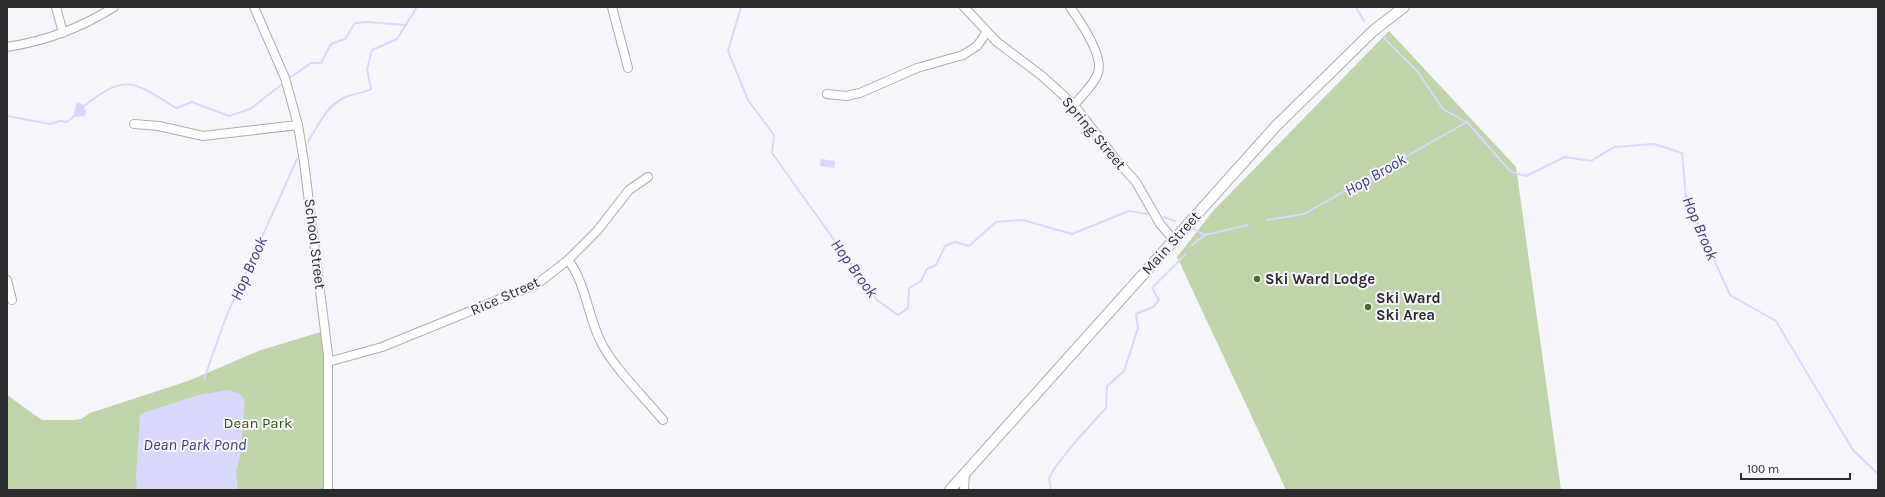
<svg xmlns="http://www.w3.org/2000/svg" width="1885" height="497" font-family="Karla,sans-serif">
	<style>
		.green { fill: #bfd4a9 }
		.water { fill: #d8d7fc }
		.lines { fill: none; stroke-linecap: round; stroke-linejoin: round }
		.stream { stroke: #d8d7fc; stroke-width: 2 }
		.minor-casing { stroke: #adadb1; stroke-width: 10 }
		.major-casing { stroke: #adadb1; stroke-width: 12 }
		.minor { stroke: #fff; stroke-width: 8 }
		.major { stroke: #fff; stroke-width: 10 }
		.poi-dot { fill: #4e6d23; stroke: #f5f5fb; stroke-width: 1.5 }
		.labels { text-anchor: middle; stroke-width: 4; stroke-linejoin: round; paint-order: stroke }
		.street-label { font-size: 15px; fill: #2c2c2e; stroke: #f5f5fb }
		.poi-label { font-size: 15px; font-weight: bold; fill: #2c2c2e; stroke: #f5f5fb; text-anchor: start }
		.park-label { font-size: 15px; fill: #375012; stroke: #f5f5fb }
		.water-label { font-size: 16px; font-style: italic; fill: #42397f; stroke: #f5f5fb }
	</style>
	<rect width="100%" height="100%" fill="#f5f5fb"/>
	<g class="green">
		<path d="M 1389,31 L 1516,167 L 1561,490 L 1286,490 L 1177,257 L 1213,211 Z"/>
		<path d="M 324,331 L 326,490 L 7,490 L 7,395 L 42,420 L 75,420 L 81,419 L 90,413 L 188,381 L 261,350 Z"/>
	</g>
	<g class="water">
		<path d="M 77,102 L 82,104 L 86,111 L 85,116 L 73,117 Z"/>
		<path d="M 821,159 L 835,161 L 834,168 L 820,166 Z"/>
		<path d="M 228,390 L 239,393 L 245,399 L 241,451 L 236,473 L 238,490 L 137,490 L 136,477 L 140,414 L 198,395 Z"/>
	</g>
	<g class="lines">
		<g class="stream">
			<path d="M 741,7 L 728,51 L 748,100 L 774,135 L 772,153 L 877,300 L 898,315 L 908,308 L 909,288 L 921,281 L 927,269 L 936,265 L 945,246 L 955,242 L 969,246 L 996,222 L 1023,220 L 1072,234 L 1129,211 L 1147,214"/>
			<path d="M 1356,7 L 1364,21"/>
			<path d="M 1383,37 L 1417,71 L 1443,109 L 1466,122"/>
			<path d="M 291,77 L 311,63 L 321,63 L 331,44 L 345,39 L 355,23 L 367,22 L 405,25"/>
			<path d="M 83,107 C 126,72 134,82 176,108 L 192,102 L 229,116 L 250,109 L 281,85"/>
			<path d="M 7,116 L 50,124 L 60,121 L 67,122 L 74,116"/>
			<path d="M 308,142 C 317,127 327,105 344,98 C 353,93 362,94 371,89 L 367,69 L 372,50 L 397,39 L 417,7"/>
			<path d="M 1164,217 L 1175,221"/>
			<path d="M 1267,220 L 1304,214 L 1467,122 L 1511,172 L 1526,176 L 1565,157 L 1591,161 L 1614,147 L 1654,144 L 1682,153 L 1686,197 L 1730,295 L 1776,321 L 1853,450 L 1878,474"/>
			<path d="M 1193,229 L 1205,235 L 1248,225"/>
			<path d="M 1192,245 L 1205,235"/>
			<path d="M 204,379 L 226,317 L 297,159"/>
			<path d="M 1051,490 L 1049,478 L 1056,466 L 1076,441 L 1106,408 L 1107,386 L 1124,371 L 1138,328 L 1136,314 L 1153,307 L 1159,300 L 1152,288 L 1186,254"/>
		</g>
		<g class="minor-casing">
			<g id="minor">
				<path d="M 56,7 L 63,33"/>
				<path d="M 254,7 L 285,78 L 298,125 L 304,162 L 328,355 L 328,490"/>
				<path d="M 612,7 L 628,68"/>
				<path d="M 964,7 L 997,42 L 1042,76 L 1074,105 L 1117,161 L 1136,182 L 1160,224 L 1173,239"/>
				<path d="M 1070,7 C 1080,21 1104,56 1098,73 C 1094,85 1082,95 1074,105"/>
				<path d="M 7,47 C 46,41 81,28 114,7"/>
				<path d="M 827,94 L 846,96 L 860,93 L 917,68 L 963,55 L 977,46 L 987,32"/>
				<path d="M 134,124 L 159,126 L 203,136 L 298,125"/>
				<path d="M 568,260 C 585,281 588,316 600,340 C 611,365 645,398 663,420"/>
				<path d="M 7,280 L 12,300"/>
				<path d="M 328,362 L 382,347 L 537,284 L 568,260 L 597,231 L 629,190 L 648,177"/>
				<path d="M 964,490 L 965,472"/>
			</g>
		</g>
		<g class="major-casing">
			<path id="major" d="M 950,490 L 1276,126 L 1373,31 L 1404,7"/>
		</g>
		<use href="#minor" class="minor"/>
		<use href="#major" class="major"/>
	</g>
	<g class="poi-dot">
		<circle cx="1257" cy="279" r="4"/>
		<circle cx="1368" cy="307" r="4"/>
	</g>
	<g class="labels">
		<g class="street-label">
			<text transform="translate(1094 133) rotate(50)" y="5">Spring Street</text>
			<text transform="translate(1171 243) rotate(-48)" y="5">Main Street</text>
			<text transform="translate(315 244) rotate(83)" y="5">School Street</text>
			<text transform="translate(505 296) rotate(-24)" y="5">Rice Street</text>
		</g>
		<g class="poi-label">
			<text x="1265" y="284">Ski Ward Lodge</text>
			<text x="1376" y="303">Ski Ward<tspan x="1376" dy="17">Ski Area</tspan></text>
		</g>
		<g class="park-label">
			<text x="258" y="428">Dean Park</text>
		</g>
		<g class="water-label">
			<text transform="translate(1375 174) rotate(-30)" y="6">Hop Brook</text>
			<text transform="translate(1701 228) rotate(67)" y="6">Hop Brook</text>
			<text transform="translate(248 268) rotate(-66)" y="6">Hop Brook</text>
			<text transform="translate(855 268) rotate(54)" y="6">Hop Brook</text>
			<text x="195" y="450">Dean Park Pond</text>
		</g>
	</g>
	<rect width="1885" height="497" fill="none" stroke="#2c2c2e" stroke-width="16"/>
	<path d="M1741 473v6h109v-6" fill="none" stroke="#2c2c2e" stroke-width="2"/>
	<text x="1747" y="473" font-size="12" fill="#2c2c2e" stroke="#f5f5fb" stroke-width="3" paint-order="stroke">100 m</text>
</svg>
